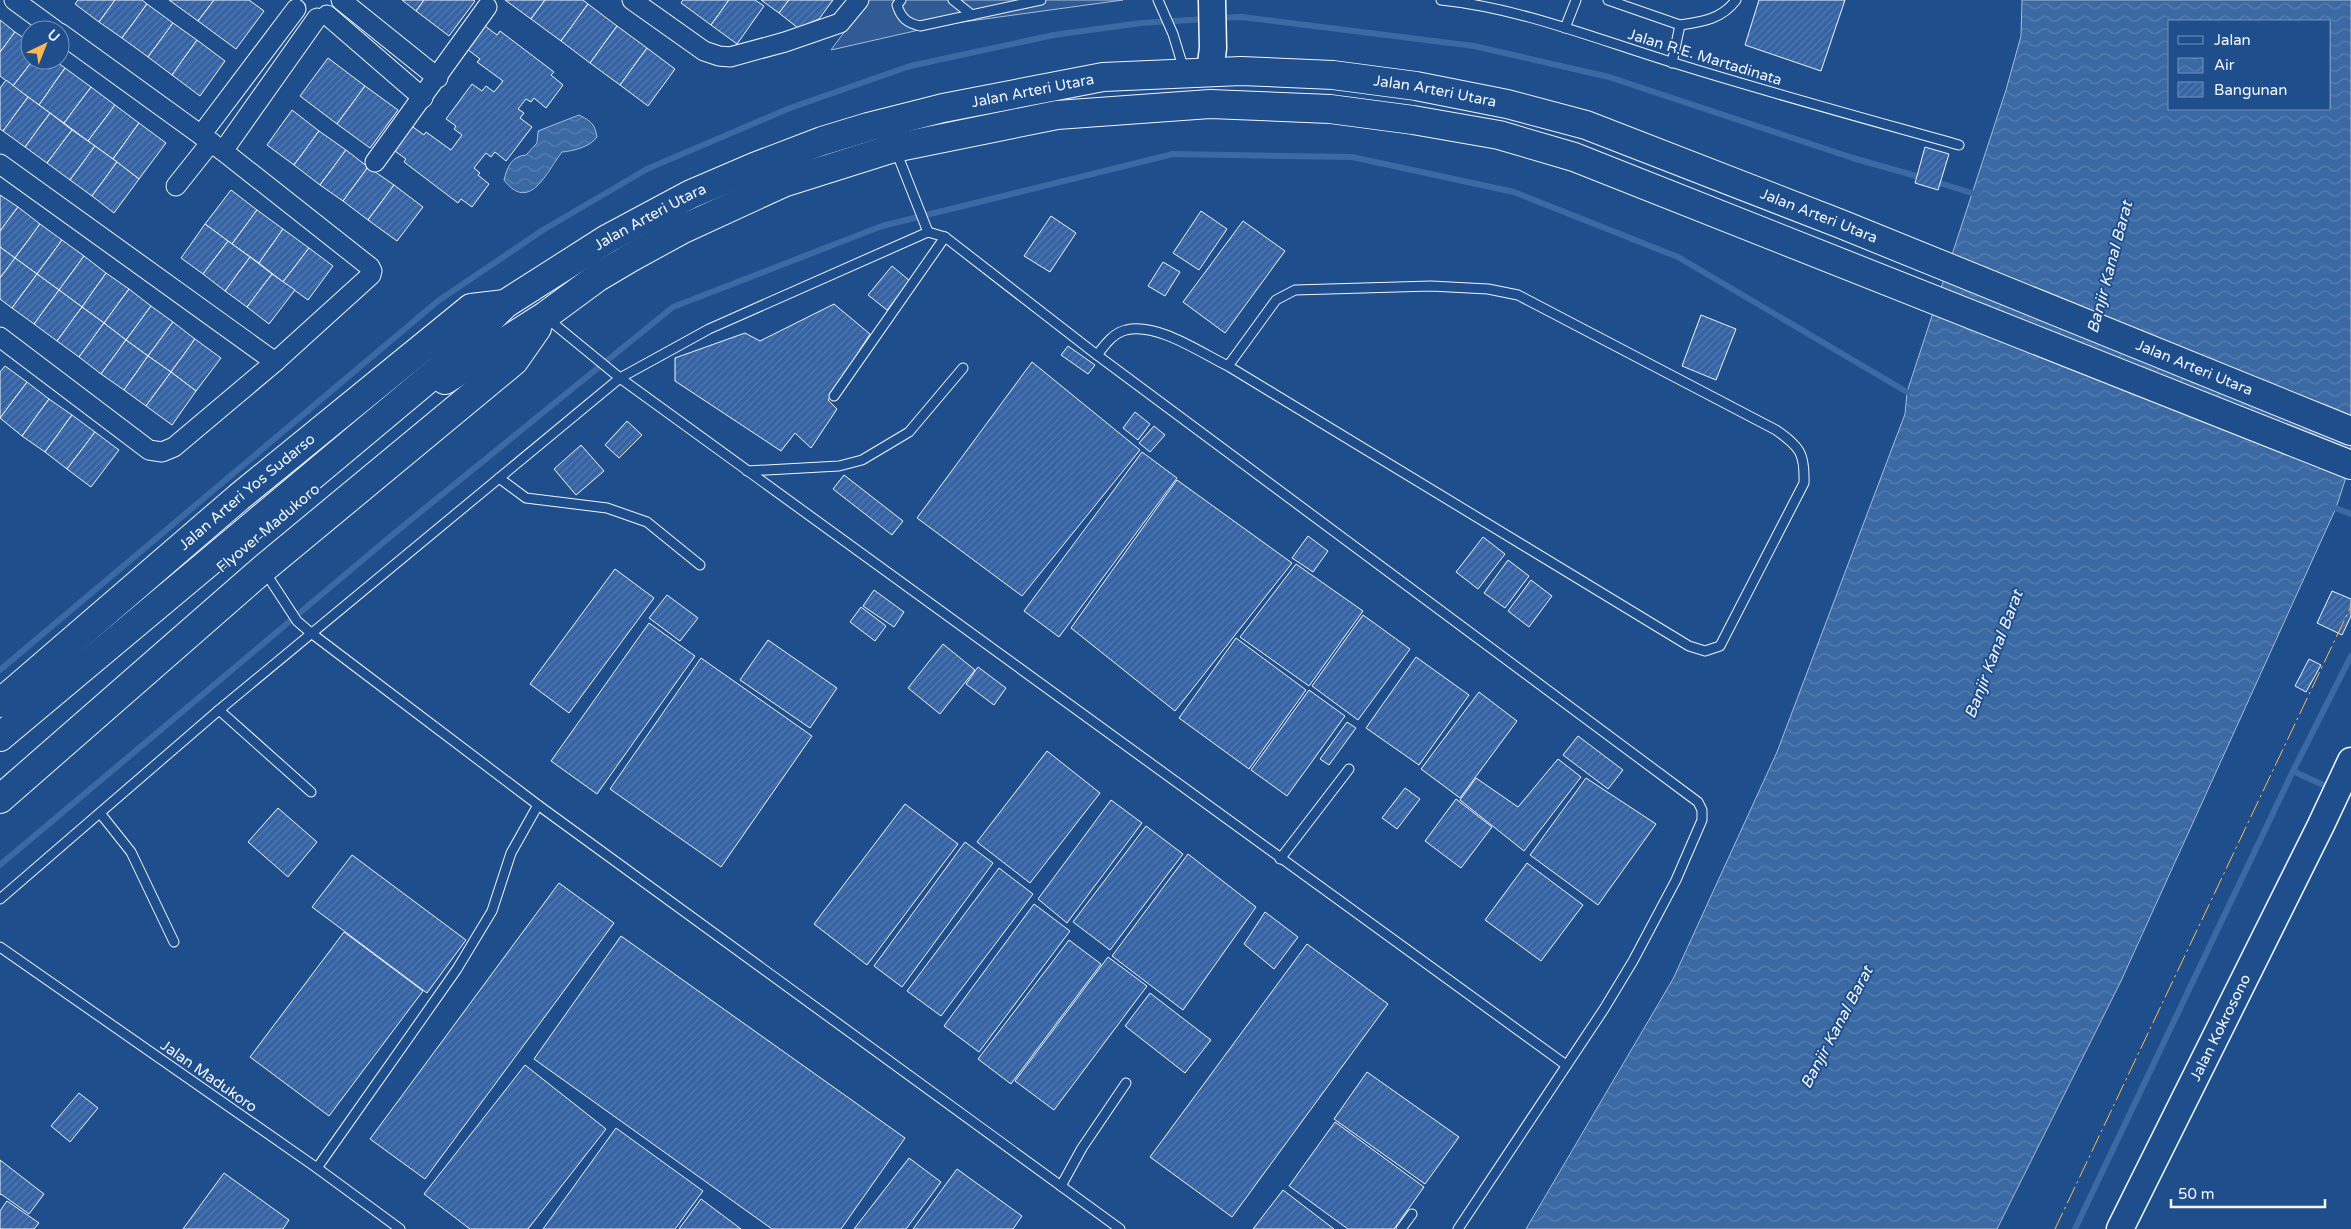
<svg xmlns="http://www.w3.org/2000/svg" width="2351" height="1229" font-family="'Varela Round',sans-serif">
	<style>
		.parking { fill: #305b95; stroke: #a8bbd7 }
		.water { fill: url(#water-waves); stroke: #a8bbd7; fill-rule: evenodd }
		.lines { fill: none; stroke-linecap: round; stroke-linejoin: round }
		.stream { stroke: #3b69a3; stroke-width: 6 }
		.building { fill: url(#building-hatch); stroke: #f2f6ff }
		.lane-casing { stroke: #f2f6ff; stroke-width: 11 }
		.street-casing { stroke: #f2f6ff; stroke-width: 21 }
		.secondary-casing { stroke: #f2f6ff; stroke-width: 29 }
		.highway-casing { stroke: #f2f6ff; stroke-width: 30 }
		.lane { stroke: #1f4e8c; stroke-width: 9 }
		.street { stroke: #1f4e8c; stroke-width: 19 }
		.secondary { stroke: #1f4e8c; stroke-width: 26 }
		.highway { stroke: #1f4e8c; stroke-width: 28 }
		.power { stroke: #ffb74d; stroke-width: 1; stroke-dasharray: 18 4 2.5 4; stroke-linecap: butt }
		.labels { text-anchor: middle; stroke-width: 4; stroke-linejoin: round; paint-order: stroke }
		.street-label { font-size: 15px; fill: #f2f6ff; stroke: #1f4e8c }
		.water-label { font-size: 16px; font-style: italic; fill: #f2f6ff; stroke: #1f4e8c }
	</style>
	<defs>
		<pattern id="water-waves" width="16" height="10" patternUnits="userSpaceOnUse" patternTransform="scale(1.25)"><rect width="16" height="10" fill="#3b69a3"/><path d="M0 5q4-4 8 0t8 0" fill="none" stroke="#587fb1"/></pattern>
		<pattern id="building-hatch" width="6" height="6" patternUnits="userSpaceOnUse" patternTransform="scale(1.25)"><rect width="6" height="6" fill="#3563a3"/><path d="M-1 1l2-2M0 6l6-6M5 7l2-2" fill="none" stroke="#537ab1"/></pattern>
	</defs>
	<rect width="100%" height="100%" fill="#1f4e8c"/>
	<path class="parking" d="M 868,0 L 1123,0 L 941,25 L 831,50 Z"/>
	<g class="water">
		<path d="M 2022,0 L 2351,0 L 2351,462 L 2336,508 L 2121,981 L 1997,1229 L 1526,1229 L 1673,979 L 1777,752 L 1905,414 L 1907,392 L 2006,90 L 2021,36 ZM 2170,21 L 2330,21 L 2330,109 L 2170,109 Z"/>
		<path d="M 579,115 C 591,121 595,124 597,137 C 590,147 573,151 562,152 C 547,171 530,214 504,180 C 507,168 511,156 526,155 L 537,143 L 538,131 Z"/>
	</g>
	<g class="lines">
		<g class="stream">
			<path d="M 1217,18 L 1242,17 L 1474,46 L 1609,77 L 1853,158 L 1923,178"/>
			<path d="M 1933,181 L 1975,194 L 1979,191"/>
			<path d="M 2330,506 L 2351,514"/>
			<path d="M 0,670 L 438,301 L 543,230 L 647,169 L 790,108 L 910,66 L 1054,35 L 1141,23 L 1207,19"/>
			<path d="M 2293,771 L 2332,789"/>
			<path d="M 0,865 L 397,531 L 673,307 L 882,226 L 1173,154 L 1352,157 L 1514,192 L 1678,257 L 1907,392"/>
			<path d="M 2075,1229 L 2293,771 L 2351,656"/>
		</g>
	</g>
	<g class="building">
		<path d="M 78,0 L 115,0 L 99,22 L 75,4 Z"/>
		<path d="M 115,0 L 142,0 L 147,4 L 122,38 L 99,22 Z"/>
		<path d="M 169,0 L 214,0 L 198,21 Z"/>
		<path d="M 214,0 L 249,0 L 264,11 L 236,49 L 198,21 Z"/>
		<path d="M 402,0 L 424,0 L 416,11 Z"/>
		<path d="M 424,0 L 473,0 L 475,1 L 449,36 L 416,11 Z"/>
		<path d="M 505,0 L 545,0 L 531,19 Z"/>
		<path d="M 545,0 L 583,0 L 588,4 L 561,41 L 531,19 Z"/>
		<path d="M 683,0 L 729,0 L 711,25 L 681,3 Z"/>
		<path d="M 729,0 L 755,0 L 764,6 L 737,44 L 711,25 Z"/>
		<path d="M 761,0 L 789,0 L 779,13 Z"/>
		<path d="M 789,0 L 833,0 L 819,19 L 798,28 L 779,13 Z"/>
		<path d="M 1759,0 L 1845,0 L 1821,71 L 1745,45 Z"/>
		<path d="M 147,4 L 173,23 L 148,57 L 122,38 Z"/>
		<path d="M 588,4 L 617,26 L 590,63 L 561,41 Z"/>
		<path d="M 0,20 L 15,32 L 0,52 Z"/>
		<path d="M 173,23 L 197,40 L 172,75 L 148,57 Z"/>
		<path d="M 485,26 L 497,35 L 500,31 L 554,72 L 551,75 L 563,85 L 546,108 L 534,98 L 531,102 L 526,99 L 518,109 L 524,113 L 520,118 L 532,127 L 506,161 L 495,152 L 491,157 L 486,153 L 474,168 L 480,173 L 478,175 L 489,184 L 472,207 L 461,199 L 458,203 L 404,162 L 406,159 L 392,149 L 410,125 L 424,135 L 426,132 L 451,150 L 462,135 L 454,129 L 456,126 L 446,119 L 472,84 L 482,91 L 486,86 L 494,92 L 503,81 L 477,62 L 480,59 L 467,49 Z"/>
		<path d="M 617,26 L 647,48 L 620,85 L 590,63 Z"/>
		<path d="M 15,32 L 30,42 L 30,60 L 33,60 L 13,86 L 0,76 L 0,52 Z"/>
		<path d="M 197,40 L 225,61 L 200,96 L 172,75 Z"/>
		<path d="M 647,48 L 675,69 L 648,106 L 620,85 Z"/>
		<path d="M 328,58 L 365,86 L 337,124 L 300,96 Z"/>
		<path d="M 33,60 L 54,60 L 65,68 L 39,105 L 13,86 Z"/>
		<path d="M 65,68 L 91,87 L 64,123 L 39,105 Z"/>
		<path d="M 6,80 L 28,97 L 3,131 L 0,129 L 0,88 Z"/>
		<path d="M 365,86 L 398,110 L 370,148 L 337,124 Z"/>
		<path d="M 91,87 L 115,105 L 88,141 L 64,123 Z"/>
		<path d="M 28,97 L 50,113 L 25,147 L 3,131 Z"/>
		<path d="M 115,105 L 139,123 L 113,159 L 88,141 Z"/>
		<path d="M 292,110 L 319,131 L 294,165 L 267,145 Z"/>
		<path d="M 50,113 L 72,130 L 47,163 L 25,147 Z"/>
		<path d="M 139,123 L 166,143 L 139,179 L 113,159 Z"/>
		<path d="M 72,130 L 95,146 L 70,180 L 47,163 Z"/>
		<path d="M 319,131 L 346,150 L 320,185 L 294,165 Z"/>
		<path d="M 95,146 L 117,162 L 92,196 L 70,180 Z"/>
		<path d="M 1925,147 L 1949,154 L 1938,190 L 1915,183 Z"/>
		<path d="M 346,150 L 368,167 L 343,201 L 320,185 Z"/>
		<path d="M 117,162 L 139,179 L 114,213 L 92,196 Z"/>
		<path d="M 368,167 L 394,185 L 368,220 L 343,201 Z"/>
		<path d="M 394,185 L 423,207 L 397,241 L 368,220 Z"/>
		<path d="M 231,190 L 257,210 L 232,244 L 205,224 Z"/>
		<path d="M 0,195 L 18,207 L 0,231 Z"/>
		<path d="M 18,207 L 40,224 L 15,258 L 0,247 L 0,231 Z"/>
		<path d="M 257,210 L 283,229 L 259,263 L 232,244 Z"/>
		<path d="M 1201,211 L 1227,229 L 1199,270 L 1173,253 Z"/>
		<path d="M 1051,216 L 1076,233 L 1050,272 L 1024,256 Z"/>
		<path d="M 1243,221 L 1285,251 L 1225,333 L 1183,302 Z"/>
		<path d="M 40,224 L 62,240 L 37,274 L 15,258 Z"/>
		<path d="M 205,224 L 228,241 L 203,274 L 181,258 Z"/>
		<path d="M 283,229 L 309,248 L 283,282 L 259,263 Z"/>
		<path d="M 62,240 L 84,256 L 59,290 L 37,274 Z"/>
		<path d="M 228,241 L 250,257 L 225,291 L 203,274 Z"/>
		<path d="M 0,247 L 15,258 L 0,278 Z"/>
		<path d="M 309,248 L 333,266 L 308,300 L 283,282 Z"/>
		<path d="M 84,256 L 106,273 L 82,307 L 59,290 Z"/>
		<path d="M 250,257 L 272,274 L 247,307 L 225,291 Z"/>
		<path d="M 15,258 L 37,274 L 12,308 L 0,299 L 0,278 Z"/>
		<path d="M 1163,262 L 1180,272 L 1165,296 L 1148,286 Z"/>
		<path d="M 892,266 L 910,281 L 887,310 L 868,295 Z"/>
		<path d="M 106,273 L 129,289 L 104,323 L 82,307 Z"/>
		<path d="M 37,274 L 59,290 L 34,324 L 12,308 Z"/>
		<path d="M 272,274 L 295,290 L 269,324 L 247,307 Z"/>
		<path d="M 129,289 L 151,306 L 126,340 L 104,323 Z"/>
		<path d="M 59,290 L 82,307 L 57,341 L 34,324 Z"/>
		<path d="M 834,304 L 870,334 L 828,400 L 837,409 L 811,448 L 795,433 L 781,451 L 675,381 L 675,358 L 745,333 L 760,341 Z"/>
		<path d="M 151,306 L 173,322 L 148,356 L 126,340 Z"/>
		<path d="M 82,307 L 104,323 L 79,357 L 57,341 Z"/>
		<path d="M 1701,315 L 1736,329 L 1716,380 L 1682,366 Z"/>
		<path d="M 173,322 L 195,339 L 171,372 L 148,356 Z"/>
		<path d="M 104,323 L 126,340 L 101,374 L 79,357 Z"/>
		<path d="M 195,339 L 221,358 L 196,391 L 171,372 Z"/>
		<path d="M 126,340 L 148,356 L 124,390 L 101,374 Z"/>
		<path d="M 1068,346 L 1095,365 L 1088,374 L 1061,355 Z"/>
		<path d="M 148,356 L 171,372 L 146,406 L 124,390 Z"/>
		<path d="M 1032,362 L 1140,450 L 1022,596 L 917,518 Z"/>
		<path d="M 5,366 L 27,382 L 0,418 L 0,372 Z"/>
		<path d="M 171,372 L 196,391 L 172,425 L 146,406 Z"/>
		<path d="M 27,382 L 49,399 L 22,436 L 0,418 Z"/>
		<path d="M 49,399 L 72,415 L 45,452 L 22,436 Z"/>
		<path d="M 1135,412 L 1150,424 L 1138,440 L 1123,428 Z"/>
		<path d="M 72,415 L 95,432 L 67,469 L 45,452 Z"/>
		<path d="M 627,421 L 642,435 L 619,458 L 605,445 Z"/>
		<path d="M 1154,426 L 1165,435 L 1150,452 L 1139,443 Z"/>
		<path d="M 95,432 L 119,450 L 91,487 L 67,469 Z"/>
		<path d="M 581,445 L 604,471 L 576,495 L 554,469 Z"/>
		<path d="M 1142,452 L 1177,478 L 1059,637 L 1024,611 Z"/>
		<path d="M 844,475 L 903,521 L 892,535 L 833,489 Z"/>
		<path d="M 1177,480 L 1292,563 L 1175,711 L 1071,628 Z"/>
		<path d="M 1308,536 L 1328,551 L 1313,572 L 1292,558 Z"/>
		<path d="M 1483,537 L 1505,554 L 1478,589 L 1456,572 Z"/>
		<path d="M 1508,560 L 1529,576 L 1505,608 L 1484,593 Z"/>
		<path d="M 1296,564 L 1363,611 L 1309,686 L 1240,637 Z"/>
		<path d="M 615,569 L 654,598 L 569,713 L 530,684 Z"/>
		<path d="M 1531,580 L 1552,596 L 1529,627 L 1508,611 Z"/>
		<path d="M 874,590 L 904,612 L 894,627 L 863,606 Z"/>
		<path d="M 2332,591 L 2351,599 L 2351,616 L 2342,635 L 2317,623 Z"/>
		<path d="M 667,595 L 698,618 L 680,641 L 649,618 Z"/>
		<path d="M 861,607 L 886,626 L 875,641 L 850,622 Z"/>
		<path d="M 1363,615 L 1410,649 L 1358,720 L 1312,686 Z"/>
		<path d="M 649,623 L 695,656 L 597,794 L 551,761 Z"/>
		<path d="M 1236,638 L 1306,690 L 1249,769 L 1179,718 Z"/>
		<path d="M 768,640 L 837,688 L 810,728 L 740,680 Z"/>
		<path d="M 943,644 L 975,670 L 940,714 L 908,688 Z"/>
		<path d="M 1416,657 L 1469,695 L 1419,765 L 1366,728 Z"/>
		<path d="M 701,658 L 812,736 L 721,867 L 610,789 Z"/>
		<path d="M 2309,659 L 2321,665 L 2306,692 L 2295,686 Z"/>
		<path d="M 978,667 L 1006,688 L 994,705 L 966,684 Z"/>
		<path d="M 1309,690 L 1345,716 L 1287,796 L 1251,770 Z"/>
		<path d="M 1479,692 L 1517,721 L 1460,798 L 1421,769 Z"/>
		<path d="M 1347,722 L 1356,728 L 1329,765 L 1320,759 Z"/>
		<path d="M 1578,736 L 1623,770 L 1608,789 L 1563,755 Z"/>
		<path d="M 1047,751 L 1100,793 L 1030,883 L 977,842 Z"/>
		<path d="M 1558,759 L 1581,777 L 1524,851 L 1460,800 L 1476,778 L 1518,807 Z"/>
		<path d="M 1586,778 L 1656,824 L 1598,905 L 1530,855 Z"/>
		<path d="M 1405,788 L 1420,799 L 1397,829 L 1382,818 Z"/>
		<path d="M 1456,799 L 1492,827 L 1461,868 L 1425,841 Z"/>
		<path d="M 1111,800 L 1142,823 L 1067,923 L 1038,899 Z"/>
		<path d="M 905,804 L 958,844 L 867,965 L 814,924 Z"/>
		<path d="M 278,808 L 317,842 L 288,877 L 248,842 Z"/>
		<path d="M 1146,826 L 1183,854 L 1110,950 L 1073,922 Z"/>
		<path d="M 965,842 L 993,863 L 902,987 L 874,966 Z"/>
		<path d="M 1188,854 L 1256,907 L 1183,1010 L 1112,956 Z"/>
		<path d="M 352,855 L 466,940 L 427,993 L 312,907 Z"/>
		<path d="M 1527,863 L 1583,905 L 1541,961 L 1485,920 Z"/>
		<path d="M 999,868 L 1033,894 L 941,1016 L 907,991 Z"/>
		<path d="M 559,883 L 614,923 L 425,1179 L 370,1139 Z"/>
		<path d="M 1034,904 L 1070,931 L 979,1052 L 944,1026 Z"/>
		<path d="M 1265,912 L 1298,937 L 1274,969 L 1244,944 Z"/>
		<path d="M 344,932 L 423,991 L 329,1116 L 250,1057 Z"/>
		<path d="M 621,936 L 905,1138 L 841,1229 L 772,1229 L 534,1059 Z"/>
		<path d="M 1069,940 L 1101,964 L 1011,1084 L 978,1059 Z"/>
		<path d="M 1307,944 L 1388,1004 L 1232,1217 L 1150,1157 Z"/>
		<path d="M 1108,957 L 1147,986 L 1054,1110 L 1015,1081 Z"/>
		<path d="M 1150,993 L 1211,1040 L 1185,1073 L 1125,1026 Z"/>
		<path d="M 525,1065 L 606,1129 L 528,1229 L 470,1229 L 424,1194 Z"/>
		<path d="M 1367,1072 L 1459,1137 L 1425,1184 L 1334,1119 Z"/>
		<path d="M 79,1093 L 98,1108 L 70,1142 L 51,1126 Z"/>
		<path d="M 1335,1122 L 1424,1187 L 1394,1229 L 1348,1229 L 1289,1186 Z"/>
		<path d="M 616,1128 L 703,1191 L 675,1229 L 543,1229 Z"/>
		<path d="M 909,1158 L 941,1182 L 906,1229 L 854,1229 Z"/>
		<path d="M 0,1160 L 44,1194 L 29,1214 L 1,1194 L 0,1195 Z"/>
		<path d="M 957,1169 L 1022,1216 L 1013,1229 L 913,1229 Z"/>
		<path d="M 224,1173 L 289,1220 L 283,1229 L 183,1229 Z"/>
		<path d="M 1283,1190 L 1334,1229 L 1253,1229 Z"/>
		<path d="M 701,1199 L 741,1229 L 679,1229 Z"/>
		<path d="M 7,1201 L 39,1223 L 34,1229 L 0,1229 L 0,1211 Z"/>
	</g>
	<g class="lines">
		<g class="lane-casing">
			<g id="lane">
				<path d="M 901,0 L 897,5 C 901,18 907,23 920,26 L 1041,0"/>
				<path d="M 953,0 L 972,15"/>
				<path d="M 1158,0 L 1173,34 L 1184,70"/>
				<path d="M 1441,0 C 1520,8 1596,39 1671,62 C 1767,92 1863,118 1959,145"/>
				<path d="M 1608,0 L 1680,25 L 1672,63"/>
				<path d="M 1680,25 C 1702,22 1722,19 1736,0"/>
				<path d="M 1565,28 L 1576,0"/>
				<path d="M 896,151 L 928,232"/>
				<path d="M 548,319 L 620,378 L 1566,1065"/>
				<path d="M 1097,355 C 1105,345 1113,333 1126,330 C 1157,322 1201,353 1228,366 L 1689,646 L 1705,651 L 1720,646 L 1804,483 C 1805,453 1800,447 1776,430 L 1518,295 L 1488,289 L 1431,286 L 1295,290 L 1276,300 L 1228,366"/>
				<path d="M 834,396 L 945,237"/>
				<path d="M 747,471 L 839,466 L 862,460 L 909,432 L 963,368"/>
				<path d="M 499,478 L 526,498 L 607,508 L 647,522 L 700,565"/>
				<path d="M 265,572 L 297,621 L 311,633 L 538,805 L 1120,1229"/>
				<path d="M 219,710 L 311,792"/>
				<path d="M 100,813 L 131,852 L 174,942"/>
				<path d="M 1280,859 L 1349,769"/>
				<path d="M 0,899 L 219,710 L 620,378 L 709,329 L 928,232 L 945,237 L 1097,355 L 1698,802 L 1702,810 L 1702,820 L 1676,880 L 1633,961 L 1604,1009 L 1458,1229"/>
				<path d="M 0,947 L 317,1168 L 400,1229"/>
				<path d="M 317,1168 L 457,969 L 492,911 L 511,853 L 538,805"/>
				<path d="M 1061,1186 L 1082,1148 L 1126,1083"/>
				<path d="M 1401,1229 L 1412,1214"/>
			</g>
		</g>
		<g class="street-casing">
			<g id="street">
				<path d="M 14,0 L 55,30"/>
				<path d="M 341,0 L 438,78"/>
				<path d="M 632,0 L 704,51 L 719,56 L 730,57 L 785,42 L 840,23 L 859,0"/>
				<path d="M 327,15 L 423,98"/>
				<path d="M 201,135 L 296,9"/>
				<path d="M 223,151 L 317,18"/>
				<path d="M 375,162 L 487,7"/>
				<path d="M 0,164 L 275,362"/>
				<path d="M 176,186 L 211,142"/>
				<path d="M 0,337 L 149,450 L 162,452 L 174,447 L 275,362 L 371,275 L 372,271 L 370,267 L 223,151 L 60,33"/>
			</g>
		</g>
		<g class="secondary-casing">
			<g id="secondary">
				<path d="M 1210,72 L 1213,48 L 1212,0"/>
				<path id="s1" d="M 2120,1229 L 2321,825 L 2351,761"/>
			</g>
		</g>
		<g class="highway-casing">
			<g id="highway">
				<path d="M 445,380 L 545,316 L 598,277 L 630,258 L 683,229 L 783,183 L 894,148 L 1057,115 L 1210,104 L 1330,109 L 1413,120 L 1499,135 L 1574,157 L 2351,465"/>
				<path id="s2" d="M 0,703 L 239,497 L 471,308 L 505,304"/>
				<path id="s3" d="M 0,737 L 441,368 L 505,304 L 607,239 L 691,194 L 754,167 L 822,141 L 868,127 L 943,108 L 1103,77 L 1241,71 L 1333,75 L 1416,86 L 1507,104 L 1586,125 L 1841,224 L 2351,431"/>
				<path d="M 0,799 L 263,569 L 514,361 L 537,328"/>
			</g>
		</g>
		<use href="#lane" class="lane"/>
		<use href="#street" class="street"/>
		<use href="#secondary" class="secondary"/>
		<use href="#highway" class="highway"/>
		<path class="power" d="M 2055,1229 L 2351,606"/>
	</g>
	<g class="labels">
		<g class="street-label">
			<text transform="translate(1705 57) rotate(17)" y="5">Jalan R.E. Martadinata</text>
			<text dy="5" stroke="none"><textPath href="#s3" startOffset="1240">Jalan Arteri Utara</textPath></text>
			<text dy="5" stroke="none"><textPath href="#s3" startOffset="1645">Jalan Arteri Utara</textPath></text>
			<text dy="5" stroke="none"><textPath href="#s3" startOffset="2050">Jalan Arteri Utara</textPath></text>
			<text dy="5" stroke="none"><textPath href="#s3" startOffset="835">Jalan Arteri Utara</textPath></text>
			<text dy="5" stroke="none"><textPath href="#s3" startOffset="2455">Jalan Arteri Utara</textPath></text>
			<text dy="5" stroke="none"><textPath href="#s2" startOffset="325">Jalan Arteri Yos Sudarso</textPath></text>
			<text transform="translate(268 528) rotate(-40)" y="5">Flyover Madukoro</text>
			<text dy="5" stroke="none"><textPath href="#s1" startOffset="225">Jalan Kokrosono</textPath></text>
			<text transform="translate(209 1076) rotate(35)" y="5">Jalan Madukoro</text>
		</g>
		<g class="water-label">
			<text transform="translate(2109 267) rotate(-75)" y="6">Banjir Kanal Barat</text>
			<text transform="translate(1993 654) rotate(-69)" y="6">Banjir Kanal Barat</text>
			<text transform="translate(1836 1027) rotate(-62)" y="6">Banjir Kanal Barat</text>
		</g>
	</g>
	<rect x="2168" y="20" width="162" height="90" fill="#1f4e8c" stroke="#7391ba"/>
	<rect x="2178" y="36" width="25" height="8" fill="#1f4e8c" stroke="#7391ba"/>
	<text x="2214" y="45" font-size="15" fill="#f2f6ff">Jalan</text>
	<rect x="2178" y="58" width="25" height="15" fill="url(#water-waves)" stroke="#7391ba"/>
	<text x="2214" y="70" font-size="15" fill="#f2f6ff">Air</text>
	<rect x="2178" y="82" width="25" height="15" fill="url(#building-hatch)" stroke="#7391ba"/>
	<text x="2214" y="95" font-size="15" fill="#f2f6ff">Bangunan</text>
	<g transform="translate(45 45) rotate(43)"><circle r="24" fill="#1f4e8c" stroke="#7391ba"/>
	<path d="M0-4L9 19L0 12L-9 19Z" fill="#ffb74d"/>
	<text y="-8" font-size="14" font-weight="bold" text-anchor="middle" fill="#f2f6ff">U</text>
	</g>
	<path d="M2171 1199v8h154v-8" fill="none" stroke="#f2f6ff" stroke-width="2.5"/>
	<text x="2178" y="1199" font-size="15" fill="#f2f6ff" stroke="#1f4e8c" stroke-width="4" paint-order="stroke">50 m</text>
</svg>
